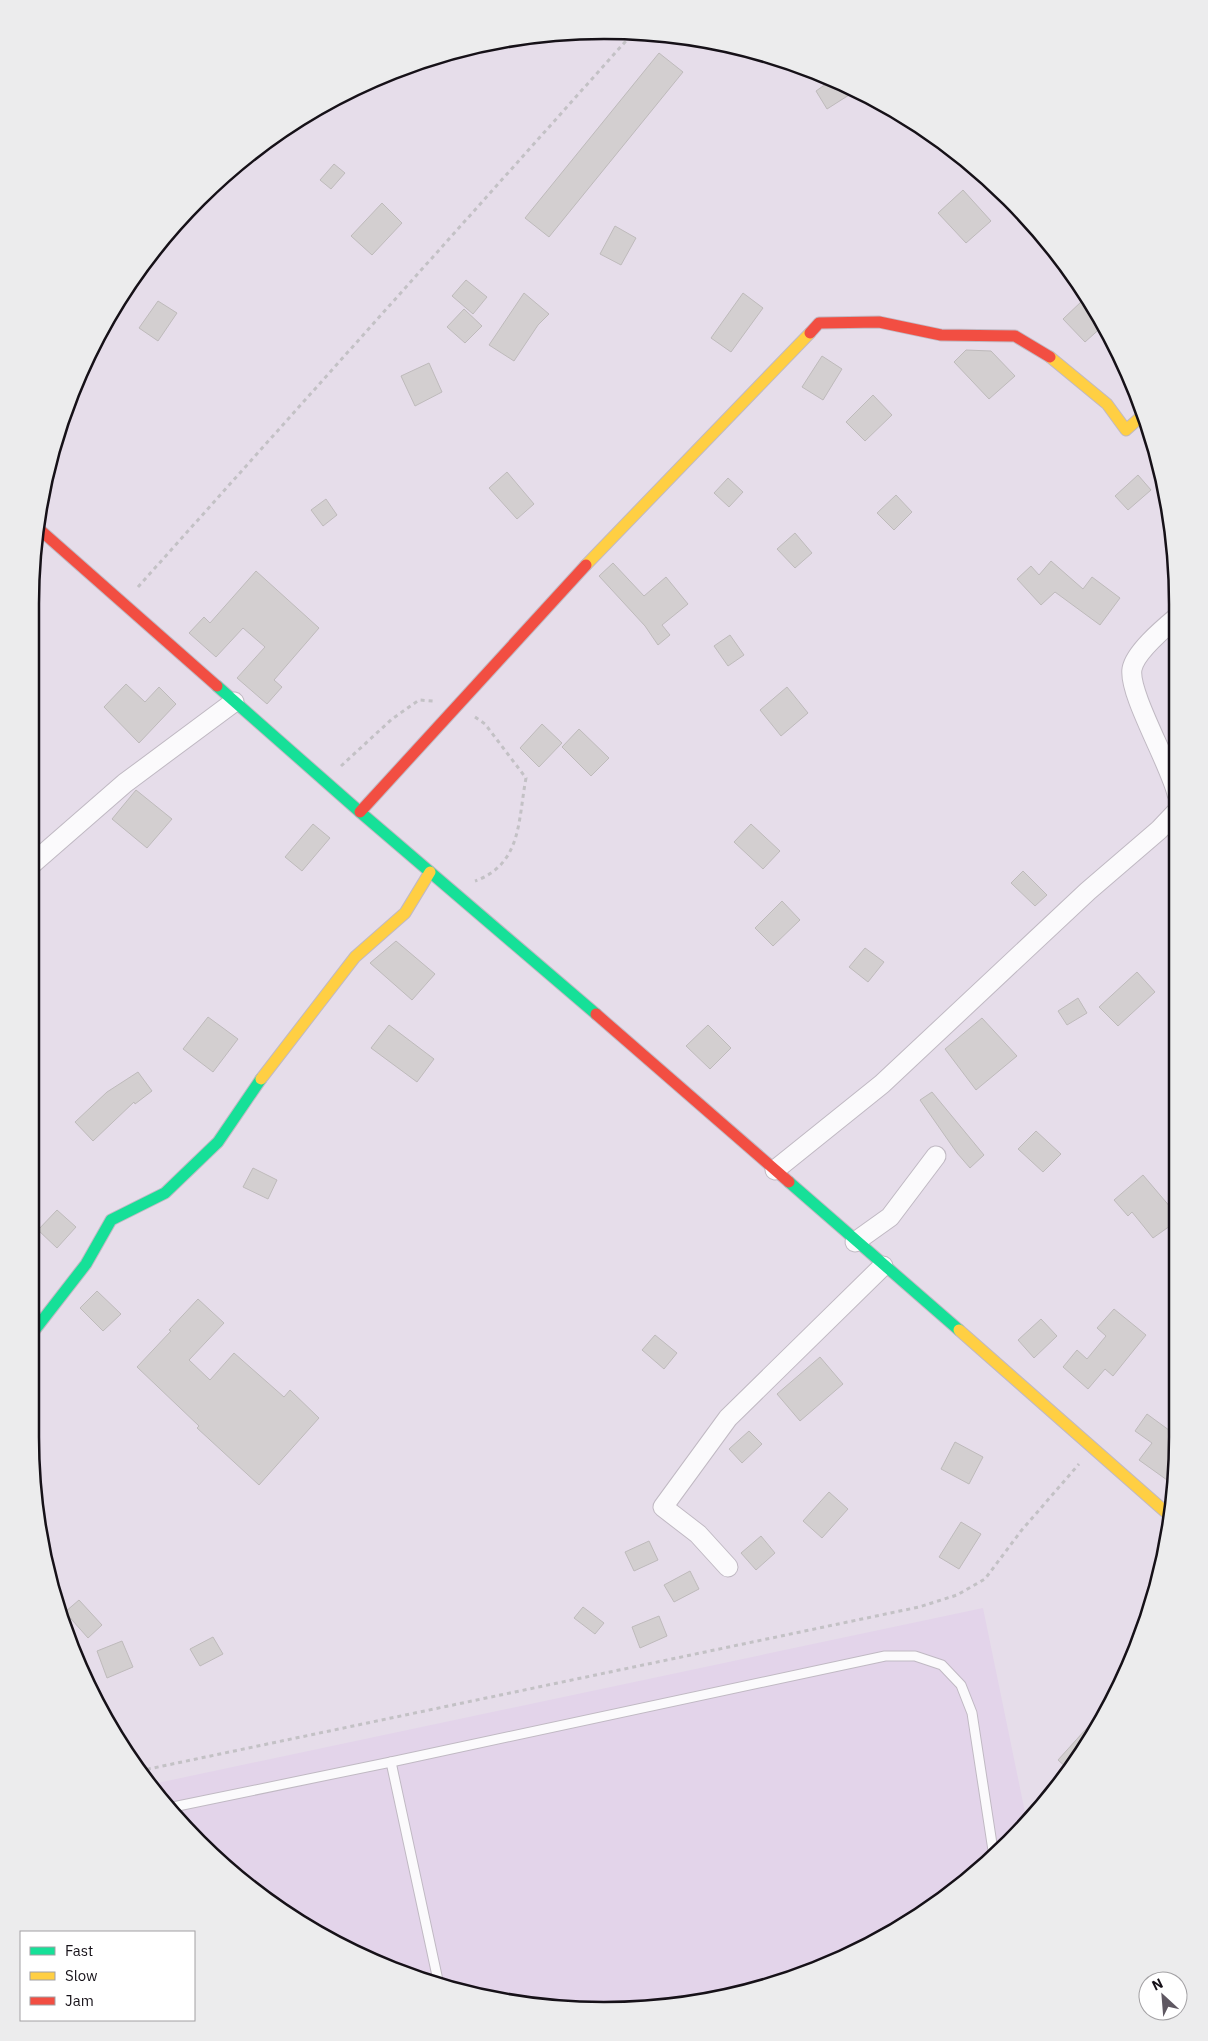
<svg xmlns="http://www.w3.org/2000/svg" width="1208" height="2041" font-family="'IBM Plex Sans',sans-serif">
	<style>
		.built { fill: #e3d4ea }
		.building { fill: #d3cfd0; stroke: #bebabb }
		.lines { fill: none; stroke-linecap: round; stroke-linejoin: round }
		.lane-casing { stroke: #c0b9c3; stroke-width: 11 }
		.street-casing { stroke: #c0b9c3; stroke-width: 21 }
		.fast-casing { stroke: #c0b9c3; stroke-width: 13 }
		.slow-casing { stroke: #c0b9c3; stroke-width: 13 }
		.jam-casing { stroke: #c0b9c3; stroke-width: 13 }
		.path { stroke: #c3c1c5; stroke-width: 3; stroke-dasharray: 4 4; stroke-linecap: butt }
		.lane { stroke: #fbfafc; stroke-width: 9 }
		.street { stroke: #fbfafc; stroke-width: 19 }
		.fast { stroke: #16e098; stroke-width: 11 }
		.slow { stroke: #ffcf43; stroke-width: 11 }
		.jam { stroke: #f24e42; stroke-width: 11 }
		.rim { fill: none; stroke: #161118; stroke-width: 2.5 }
	</style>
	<rect width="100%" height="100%" fill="#e6ddea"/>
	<path class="built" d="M 983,1608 L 1027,1822 L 1010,1843 L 953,1893 L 858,1952 L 788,1981 L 679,2006 L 604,2011 L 529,2006 L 420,1981 L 285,1914 L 198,1843 L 148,1785 Z"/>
	<g class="building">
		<path d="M 659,53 L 683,72 L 549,237 L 525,218 Z"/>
		<path d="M 833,79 L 841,83 L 849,95 L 827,109 L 816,91 Z"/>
		<path d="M 334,164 L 345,173 L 331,189 L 320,180 Z"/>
		<path d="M 963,190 L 991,221 L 966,243 L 938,213 Z"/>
		<path d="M 382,203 L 402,223 L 372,255 L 351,236 Z"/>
		<path d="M 615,226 L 636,238 L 621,265 L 600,254 Z"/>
		<path d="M 466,280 L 487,297 L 473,314 L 452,296 Z"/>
		<path d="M 524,293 L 549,314 L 538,325 L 514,361 L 489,345 Z"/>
		<path d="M 743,293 L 763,308 L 731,352 L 711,338 Z"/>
		<path d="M 158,301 L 177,313 L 158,341 L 139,328 Z"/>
		<path d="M 1082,301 L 1104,325 L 1085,342 L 1063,319 Z"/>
		<path d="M 464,309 L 482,326 L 465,343 L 447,327 Z"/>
		<path d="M 966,350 L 991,351 L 1015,376 L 989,399 L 954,362 Z"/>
		<path d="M 822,356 L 842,369 L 823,400 L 802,387 Z"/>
		<path d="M 429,363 L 442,392 L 415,406 L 401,376 Z"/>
		<path d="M 873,395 L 892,415 L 865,441 L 846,422 Z"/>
		<path d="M 507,472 L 534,504 L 517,519 L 489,488 Z"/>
		<path d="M 1138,475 L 1151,490 L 1128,510 L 1115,496 Z"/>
		<path d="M 728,478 L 743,492 L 729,507 L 714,493 Z"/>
		<path d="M 896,495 L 912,512 L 894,530 L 877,513 Z"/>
		<path d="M 326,499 L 337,515 L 323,526 L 311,510 Z"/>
		<path d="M 795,533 L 812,553 L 795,568 L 777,549 Z"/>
		<path d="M 1051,561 L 1083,589 L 1092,577 L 1120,598 L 1100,625 L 1055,592 L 1041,605 L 1017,579 L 1031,566 L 1039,575 Z"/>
		<path d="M 613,563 L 644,596 L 666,577 L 688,604 L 662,625 L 670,635 L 658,645 L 645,626 L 599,576 Z"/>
		<path d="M 256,571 L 319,628 L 274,680 L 282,687 L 267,704 L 237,678 L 265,647 L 243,628 L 216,657 L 189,633 L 204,617 L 210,623 Z"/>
		<path d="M 730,635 L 744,655 L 728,666 L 714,646 Z"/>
		<path d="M 126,684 L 145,702 L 159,687 L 176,704 L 139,743 L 104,707 Z"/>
		<path d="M 787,687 L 808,713 L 781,736 L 760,710 Z"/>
		<path d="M 542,724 L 562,743 L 539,767 L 520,748 Z"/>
		<path d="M 579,729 L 609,758 L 591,776 L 562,747 Z"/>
		<path d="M 136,790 L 172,819 L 147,848 L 112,819 Z"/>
		<path d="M 313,824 L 330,838 L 302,871 L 285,857 Z"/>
		<path d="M 751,824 L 780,851 L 763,869 L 734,842 Z"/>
		<path d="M 1023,871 L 1047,895 L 1035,906 L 1011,883 Z"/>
		<path d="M 782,901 L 800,920 L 773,946 L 755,928 Z"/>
		<path d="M 396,941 L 435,974 L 412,1000 L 370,963 Z"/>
		<path d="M 865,948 L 884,962 L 868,982 L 849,967 Z"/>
		<path d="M 1137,972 L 1155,992 L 1118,1026 L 1099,1007 Z"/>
		<path d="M 1078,998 L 1087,1013 L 1067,1025 L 1058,1011 Z"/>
		<path d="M 208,1017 L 238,1039 L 213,1072 L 183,1049 Z"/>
		<path d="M 982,1018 L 1017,1056 L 976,1090 L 945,1049 Z"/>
		<path d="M 389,1025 L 434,1059 L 417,1082 L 371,1048 Z"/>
		<path d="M 708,1025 L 731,1048 L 710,1069 L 686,1046 Z"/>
		<path d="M 138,1072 L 152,1091 L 135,1104 L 134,1102 L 93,1141 L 75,1122 L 107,1092 Z"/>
		<path d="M 932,1092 L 984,1155 L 970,1168 L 957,1153 L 920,1100 Z"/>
		<path d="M 1036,1131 L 1061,1154 L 1043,1172 L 1018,1149 Z"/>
		<path d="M 253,1168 L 277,1180 L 268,1199 L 243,1187 Z"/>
		<path d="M 1143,1175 L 1177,1215 L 1177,1221 L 1153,1238 L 1132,1212 L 1128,1216 L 1114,1200 Z"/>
		<path d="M 57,1210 L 76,1227 L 57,1248 L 38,1230 Z"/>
		<path d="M 97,1291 L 121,1314 L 103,1331 L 80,1308 Z"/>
		<path d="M 198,1299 L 224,1323 L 189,1360 L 210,1380 L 234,1353 L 284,1397 L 290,1390 L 319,1418 L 259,1485 L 197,1428 L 199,1426 L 137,1367 L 171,1331 L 169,1330 Z"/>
		<path d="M 1114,1309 L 1146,1335 L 1113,1376 L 1105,1369 L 1088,1389 L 1063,1367 L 1077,1350 L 1087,1359 L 1106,1336 L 1097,1328 Z"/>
		<path d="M 1041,1319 L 1057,1336 L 1034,1358 L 1018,1340 Z"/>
		<path d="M 655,1335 L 677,1353 L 664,1369 L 642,1350 Z"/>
		<path d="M 820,1357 L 843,1384 L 800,1421 L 777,1394 Z"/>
		<path d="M 1147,1414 L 1177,1436 L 1177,1466 L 1167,1480 L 1139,1460 L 1152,1443 L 1135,1431 Z"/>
		<path d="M 749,1431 L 762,1444 L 742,1463 L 729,1449 Z"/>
		<path d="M 955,1442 L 983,1457 L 969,1484 L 941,1469 Z"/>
		<path d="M 829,1492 L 848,1509 L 822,1538 L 803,1521 Z"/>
		<path d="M 961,1522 L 981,1534 L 959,1569 L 939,1557 Z"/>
		<path d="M 761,1536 L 775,1553 L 756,1570 L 741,1553 Z"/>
		<path d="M 649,1541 L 658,1560 L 634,1571 L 625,1552 Z"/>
		<path d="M 690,1571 L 699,1589 L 674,1602 L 664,1585 Z"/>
		<path d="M 79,1600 L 102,1625 L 88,1638 L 65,1612 Z"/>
		<path d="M 583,1607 L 604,1623 L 595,1634 L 574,1618 Z"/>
		<path d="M 659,1616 L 667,1636 L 640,1648 L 632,1627 Z"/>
		<path d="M 213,1637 L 223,1654 L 200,1666 L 190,1649 Z"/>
		<path d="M 122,1641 L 133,1667 L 107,1678 L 97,1651 Z"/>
		<path d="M 1095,1719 L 1098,1721 L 1081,1756 L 1069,1770 L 1058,1760 Z"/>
	</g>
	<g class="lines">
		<g class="lane-casing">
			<g id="lane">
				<path d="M 391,1762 L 885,1656 L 915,1656 L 942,1665 L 961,1685 L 972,1713 L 994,1857"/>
				<path d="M 168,1808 L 391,1762 L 439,1985"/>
			</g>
		</g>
		<g class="street-casing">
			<g id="street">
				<path d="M 1177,617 C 1164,628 1135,652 1132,669 C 1128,693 1170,764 1177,794"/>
				<path d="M 32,864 L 125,783 L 234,702"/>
				<path d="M 775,1170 L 882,1084 L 1088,891 L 1159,830 L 1177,811"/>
				<path d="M 855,1242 L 890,1217 L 936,1156"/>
				<path d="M 728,1567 L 698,1534 L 663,1507 L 728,1418 L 883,1266"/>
			</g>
		</g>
		<g class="fast-casing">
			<g id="fast">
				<path d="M 217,686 L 360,812 L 596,1014"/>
				<path d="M 789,1182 L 959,1330"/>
				<path d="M 34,1331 L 86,1264 L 111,1220 L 165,1193 L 218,1142 L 261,1079"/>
			</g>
		</g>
		<g class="slow-casing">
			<g id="slow">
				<path d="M 1050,357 L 1107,404 L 1126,430 L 1145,413"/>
				<path d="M 586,565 L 810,333"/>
				<path d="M 261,1079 L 355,957 L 405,913 L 430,872"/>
				<path d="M 959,1330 L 1169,1515"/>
			</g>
		</g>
		<g class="jam-casing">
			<g id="jam">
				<path d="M 810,333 L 819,323 L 879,322 L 941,335 L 1015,336 L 1050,357"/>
				<path d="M 39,529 L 217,686"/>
				<path d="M 360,812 L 586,565"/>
				<path d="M 596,1014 L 789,1182"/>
			</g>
		</g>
		<g class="path">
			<path d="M 138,587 L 633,33"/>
			<path d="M 475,717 L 485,724 L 526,778 C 518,820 522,864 475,881"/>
			<path d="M 341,766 L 392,719 L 419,700 L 433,701"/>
			<path d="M 139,1771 L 919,1607 L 957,1595 L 985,1579 L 1021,1531 L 1079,1464"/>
		</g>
		<use href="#lane" class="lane"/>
		<use href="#street" class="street"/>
		<use href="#fast" class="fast"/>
		<use href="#slow" class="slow"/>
		<use href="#jam" class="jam"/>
	</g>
	<path d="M0 0H1208V2041H0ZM604 39H604A565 565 0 0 1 1169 604V1437A565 565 0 0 1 604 2002H604A565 565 0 0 1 39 1437V604A565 565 0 0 1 604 39Z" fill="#ececed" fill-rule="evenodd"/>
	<path class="rim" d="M604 39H604A565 565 0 0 1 1169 604V1437A565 565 0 0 1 604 2002H604A565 565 0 0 1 39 1437V604A565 565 0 0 1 604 39Z"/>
	<rect x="20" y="1931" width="175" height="90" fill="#ffffff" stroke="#a2a0a3"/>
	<rect x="30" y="1947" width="25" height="8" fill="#16e098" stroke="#a2a0a3"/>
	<text x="65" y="1956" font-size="15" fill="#161118">Fast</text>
	<rect x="30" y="1972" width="25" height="8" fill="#ffcf43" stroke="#a2a0a3"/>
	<text x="65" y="1981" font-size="15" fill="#161118">Slow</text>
	<rect x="30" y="1997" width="25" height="8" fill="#f24e42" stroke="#a2a0a3"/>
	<text x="65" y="2006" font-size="15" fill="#161118">Jam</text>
	<g transform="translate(1163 1996) rotate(334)"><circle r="24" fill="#ffffff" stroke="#a2a0a3"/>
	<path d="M0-4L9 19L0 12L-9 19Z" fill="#5f5862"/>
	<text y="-8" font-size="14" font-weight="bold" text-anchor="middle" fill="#161118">N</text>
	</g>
</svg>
